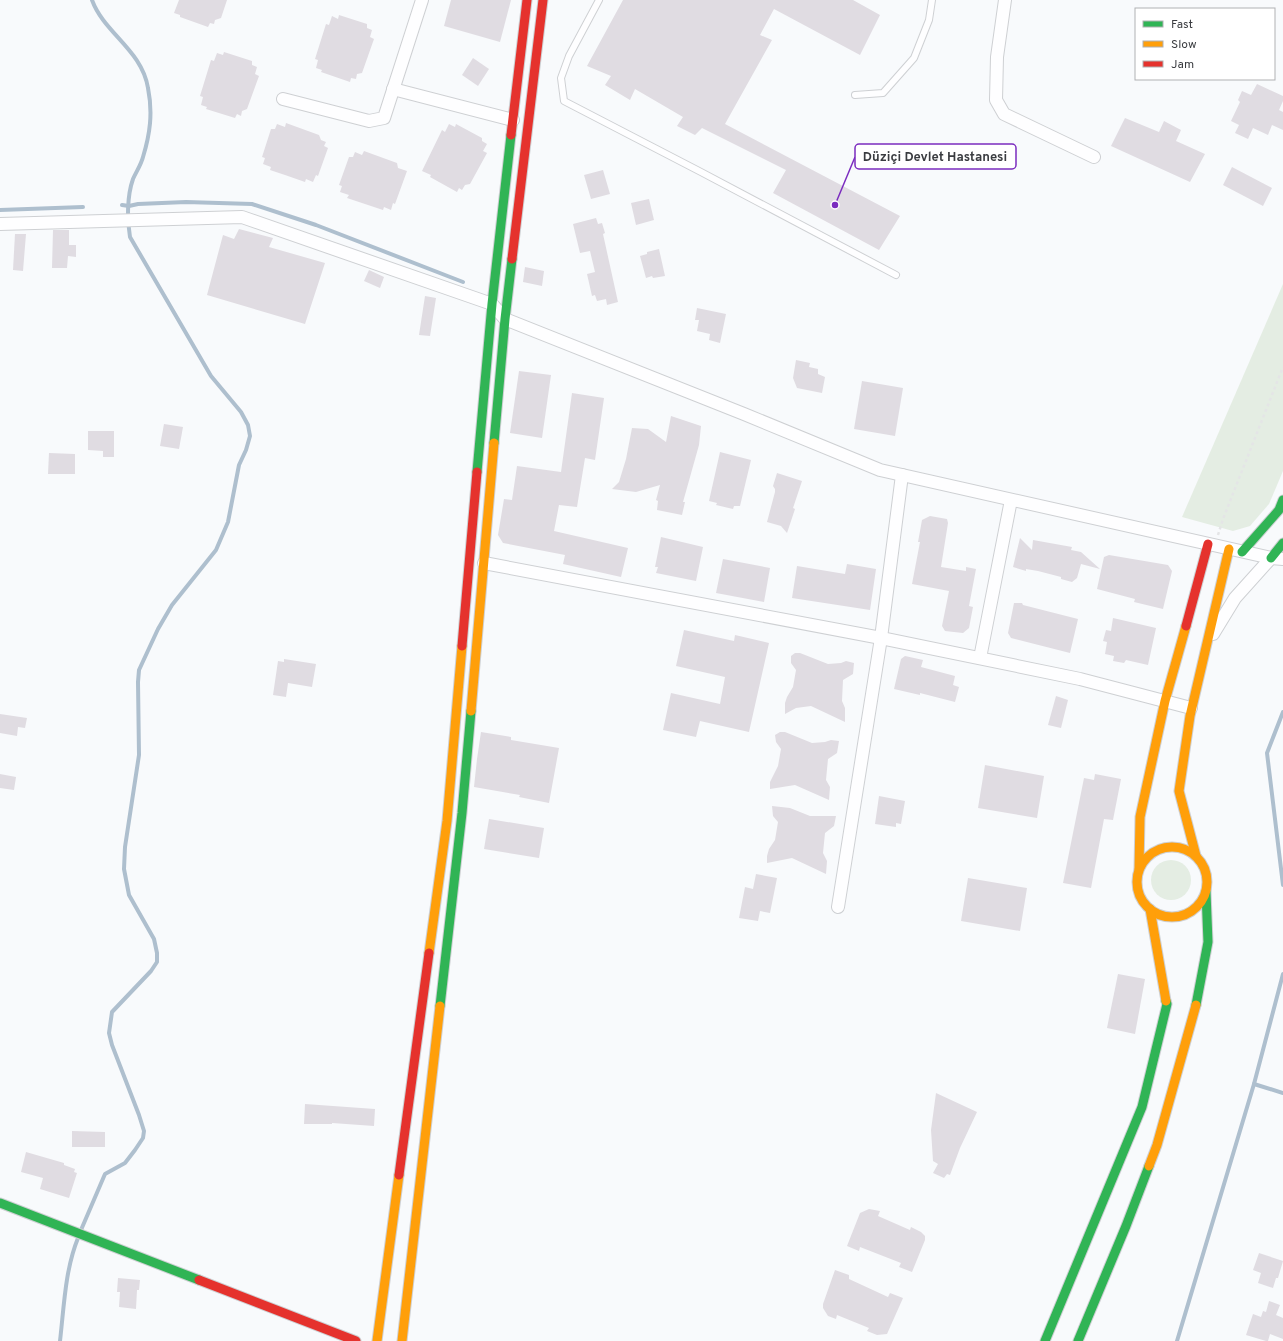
<svg xmlns="http://www.w3.org/2000/svg" width="1283" height="1341" font-family="Overpass,sans-serif">
	<style>
		.green { fill: #e4ede3 }
		.lines { fill: none; stroke-linecap: round; stroke-linejoin: round }
		.stream { stroke: #aebfce; stroke-width: 4 }
		.building { fill: #e0dce2 }
		.lane-casing { stroke: #ced0d3; stroke-width: 8 }
		.street-casing { stroke: #ced0d3; stroke-width: 14 }
		.fast-casing { stroke: #ced0d3; stroke-width: 11 }
		.slow-casing { stroke: #ced0d3; stroke-width: 11 }
		.jam-casing { stroke: #ced0d3; stroke-width: 11 }
		.path { stroke: #e4e5e6; stroke-width: 2.5; stroke-dasharray: 3 3; stroke-linecap: butt }
		.lane { stroke: #fefeff; stroke-width: 6 }
		.street { stroke: #fefeff; stroke-width: 12 }
		.fast { stroke: #30b455; stroke-width: 9 }
		.slow { stroke: #ff9f0a; stroke-width: 9 }
		.jam { stroke: #e5322d; stroke-width: 9 }
		.leader { fill: none; stroke: #7b2cbf; stroke-width: 1.5 }
		.callout-dot { fill: #7b2cbf; stroke: #fff; stroke-width: 1.5 }
		.callout { fill: #fff; stroke: #7b2cbf; stroke-width: 1.5 }
		.callout-label { font-size: 13px; text-anchor: middle; font-weight: bold; fill: #3a3c40 }
	</style>
	<rect width="100%" height="100%" fill="#f8fafc"/>
	<g class="green">
		<path d="M 1283,284 L 1283,471 L 1269,504 L 1250,526 L 1233,531 L 1182,517 Z"/>
		<circle cx="1171" cy="880" r="20"/>
	</g>
	<g class="lines">
		<g class="stream">
			<path d="M 122,205 L 129,206 L 138,204 L 186,202 L 252,204 L 316,225 L 463,282"/>
			<path d="M 0,210 L 83,207"/>
			<path d="M 1283,712 L 1267,753 L 1283,885"/>
			<path d="M 1254,1084 L 1283,1093"/>
			<path d="M 81,1230 L 105,1174 L 125,1163 L 135,1150 L 143,1138 L 144,1131 L 139,1115 L 112,1045 L 109,1033 L 112,1012 L 151,971 L 157,962 L 157,953 L 154,939 L 129,895 L 124,869 L 125,847 L 139,755 L 138,682 L 139,670 L 158,629 L 172,605 L 216,550 L 228,522 L 239,465 L 246,450 L 250,436 L 248,425 L 241,412 L 211,376 L 130,237 C 127,219 127,196 133,179 C 136,172 141,165 143,157 C 150,134 153,113 148,88 C 142,50 104,33 92,0"/>
			<path d="M 60,1341 C 64,1307 65,1270 78,1238"/>
			<path d="M 1177,1341 L 1254,1084 L 1283,974"/>
		</g>
	</g>
	<g class="building">
		<path d="M 179,0 L 227,0 L 221,18 L 215,20 L 214,24 L 210,23 L 208,27 L 180,17 L 180,15 L 174,13 Z"/>
		<path d="M 451,0 L 511,0 L 500,42 L 444,26 Z"/>
		<path d="M 623,0 L 853,0 L 880,15 L 860,55 L 774,9 L 760,35 L 772,40 L 725,124 L 900,216 L 879,250 L 773,193 L 786,170 L 702,128 L 695,135 L 677,126 L 683,117 L 635,89 L 630,100 L 605,85 L 611,76 L 587,66 Z"/>
		<path d="M 339,15 L 367,24 L 367,28 L 372,30 L 370,37 L 374,39 L 362,73 L 357,74 L 356,79 L 351,78 L 350,82 L 321,72 L 322,70 L 316,68 L 318,60 L 315,59 L 326,24 L 329,25 L 332,16 L 338,19 Z"/>
		<path d="M 224,52 L 252,61 L 252,65 L 257,67 L 255,74 L 259,76 L 247,109 L 242,111 L 241,116 L 237,114 L 235,118 L 206,109 L 207,107 L 201,105 L 203,97 L 200,96 L 211,60 L 214,61 L 217,53 L 223,55 Z"/>
		<path d="M 473,58 L 489,69 L 478,86 L 462,75 Z"/>
		<path d="M 1257,84 L 1283,96 L 1283,101 L 1279,110 L 1283,112 L 1283,130 L 1272,125 L 1268,135 L 1253,128 L 1248,139 L 1235,133 L 1239,125 L 1231,121 L 1240,102 L 1238,100 L 1242,91 L 1251,95 Z"/>
		<path d="M 1125,118 L 1159,132 L 1164,121 L 1181,130 L 1176,141 L 1205,154 L 1190,182 L 1111,146 Z"/>
		<path d="M 286,123 L 319,135 L 321,140 L 326,142 L 324,146 L 328,148 L 318,176 L 316,175 L 313,182 L 306,179 L 305,182 L 285,175 L 270,170 L 271,167 L 263,164 L 265,158 L 262,157 L 271,129 L 275,129 L 277,124 L 285,127 Z"/>
		<path d="M 449,124 L 455,127 L 456,124 L 482,138 L 482,141 L 487,144 L 483,151 L 487,153 L 470,184 L 465,185 L 462,190 L 459,188 L 457,192 L 430,177 L 431,175 L 422,171 L 442,130 L 445,132 Z"/>
		<path d="M 364,151 L 397,163 L 398,168 L 407,171 L 395,204 L 393,203 L 391,210 L 384,207 L 383,210 L 347,198 L 349,195 L 340,192 L 342,186 L 339,185 L 349,157 L 353,157 L 355,152 L 362,155 Z"/>
		<path d="M 1232,167 L 1272,188 L 1263,206 L 1223,185 Z"/>
		<path d="M 603,170 L 610,194 L 591,199 L 584,175 Z"/>
		<path d="M 649,199 L 654,220 L 636,225 L 631,203 Z"/>
		<path d="M 596,218 L 598,224 L 602,223 L 605,233 L 603,234 L 618,302 L 607,305 L 606,299 L 597,301 L 595,295 L 592,296 L 587,274 L 595,272 L 590,251 L 580,253 L 573,224 Z"/>
		<path d="M 239,229 L 273,238 L 269,247 L 325,263 L 305,324 L 207,295 L 223,235 L 234,239 Z"/>
		<path d="M 53,230 L 69,230 L 69,245 L 76,245 L 76,257 L 68,256 L 67,268 L 52,268 Z"/>
		<path d="M 15,234 L 26,234 L 23,271 L 13,270 Z"/>
		<path d="M 659,249 L 665,276 L 653,278 L 652,276 L 646,278 L 640,256 L 647,254 L 647,252 Z"/>
		<path d="M 525,267 L 544,271 L 542,286 L 523,282 Z"/>
		<path d="M 369,270 L 384,277 L 380,288 L 364,281 Z"/>
		<path d="M 425,296 L 436,298 L 430,336 L 419,335 Z"/>
		<path d="M 697,308 L 726,314 L 720,343 L 709,340 L 710,334 L 697,331 L 699,320 L 695,320 Z"/>
		<path d="M 796,360 L 810,363 L 809,367 L 818,369 L 818,374 L 825,377 L 822,393 L 797,388 L 793,378 Z"/>
		<path d="M 519,371 L 551,375 L 542,438 L 510,433 Z"/>
		<path d="M 862,381 L 903,388 L 895,436 L 854,429 Z"/>
		<path d="M 572,393 L 604,398 L 595,460 L 585,458 L 577,507 L 559,505 L 554,531 L 628,548 L 621,577 L 563,564 L 565,555 L 503,543 L 498,535 L 504,499 L 512,500 L 517,466 L 561,472 Z"/>
		<path d="M 671,416 L 701,426 L 699,445 L 683,502 L 685,502 L 682,515 L 657,510 L 658,501 L 656,500 L 660,485 L 636,492 L 612,489 L 619,482 L 626,459 L 632,428 L 648,429 L 666,442 Z"/>
		<path d="M 164,424 L 183,427 L 179,449 L 160,446 Z"/>
		<path d="M 88,431 L 114,431 L 114,457 L 103,457 L 103,451 L 88,450 Z"/>
		<path d="M 720,452 L 751,460 L 740,506 L 734,506 L 733,509 L 716,505 L 717,503 L 709,501 Z"/>
		<path d="M 49,453 L 75,454 L 75,474 L 48,474 Z"/>
		<path d="M 777,473 L 802,481 L 793,508 L 795,509 L 787,533 L 781,526 L 767,522 L 775,492 L 775,489 L 773,486 Z"/>
		<path d="M 930,516 L 947,519 L 948,523 L 941,567 L 966,571 L 966,567 L 976,569 L 969,606 L 973,607 L 969,628 L 963,633 L 945,631 L 942,626 L 949,591 L 912,584 L 920,542 L 918,542 L 922,520 Z"/>
		<path d="M 661,537 L 703,547 L 696,581 L 656,573 L 658,567 L 655,567 Z"/>
		<path d="M 1020,538 L 1032,550 L 1033,540 L 1072,547 L 1071,550 L 1081,552 L 1100,569 L 1081,564 L 1077,578 L 1072,582 L 1061,579 L 1061,577 L 1038,571 L 1026,569 L 1026,571 L 1013,567 Z"/>
		<path d="M 1109,555 L 1168,565 L 1172,571 L 1163,609 L 1134,602 L 1135,599 L 1097,589 L 1104,557 Z"/>
		<path d="M 723,559 L 770,568 L 764,602 L 716,593 Z"/>
		<path d="M 847,564 L 876,569 L 870,610 L 792,598 L 797,566 L 845,574 Z"/>
		<path d="M 1014,603 L 1022,603 L 1023,605 L 1078,619 L 1070,653 L 1011,638 L 1008,633 Z"/>
		<path d="M 1113,618 L 1156,628 L 1148,665 L 1126,660 L 1124,663 L 1113,661 L 1114,656 L 1105,654 L 1107,642 L 1103,641 L 1106,630 L 1111,631 Z"/>
		<path d="M 684,630 L 734,641 L 735,635 L 769,643 L 749,732 L 700,721 L 696,737 L 663,730 L 671,693 L 720,704 L 725,677 L 676,666 Z"/>
		<path d="M 795,653 L 800,653 L 828,664 L 841,663 L 846,661 L 854,663 L 853,674 L 843,680 L 842,701 L 845,708 L 845,722 L 811,706 L 796,708 L 785,714 L 785,703 L 787,697 L 793,687 L 796,670 L 791,663 L 791,656 Z"/>
		<path d="M 905,656 L 923,660 L 921,667 L 955,676 L 953,685 L 959,687 L 955,702 L 920,693 L 920,695 L 894,689 L 901,659 Z"/>
		<path d="M 284,659 L 316,664 L 312,687 L 288,683 L 286,697 L 273,695 L 278,661 L 284,662 Z"/>
		<path d="M 1056,696 L 1068,700 L 1061,728 L 1048,725 Z"/>
		<path d="M 0,714 L 27,718 L 25,728 L 18,727 L 17,736 L 0,733 Z"/>
		<path d="M 481,732 L 511,737 L 511,740 L 559,748 L 549,803 L 519,797 L 520,795 L 474,787 L 477,759 Z"/>
		<path d="M 780,732 L 785,732 L 812,743 L 825,742 L 831,740 L 839,741 L 837,753 L 828,759 L 826,780 L 830,787 L 829,800 L 795,785 L 770,789 L 770,782 L 778,766 L 781,749 L 776,742 L 775,735 Z"/>
		<path d="M 985,765 L 1044,776 L 1037,818 L 978,808 Z"/>
		<path d="M 0,774 L 16,777 L 14,790 L 0,788 Z"/>
		<path d="M 1095,774 L 1121,779 L 1113,820 L 1104,819 L 1091,888 L 1063,883 L 1084,778 L 1094,780 Z"/>
		<path d="M 879,796 L 905,801 L 901,824 L 896,823 L 896,827 L 875,824 Z"/>
		<path d="M 772,806 L 790,808 L 810,816 L 836,816 L 834,826 L 825,833 L 823,853 L 827,861 L 826,874 L 792,858 L 767,863 L 767,856 L 769,849 L 775,840 L 778,822 L 773,816 Z"/>
		<path d="M 489,819 L 544,828 L 539,858 L 484,849 Z"/>
		<path d="M 756,874 L 777,878 L 770,913 L 760,911 L 758,921 L 739,918 L 745,887 L 753,889 Z"/>
		<path d="M 968,878 L 1027,888 L 1020,931 L 961,921 Z"/>
		<path d="M 1118,974 L 1145,979 L 1135,1034 L 1107,1028 Z"/>
		<path d="M 936,1093 L 977,1112 L 960,1148 L 950,1175 L 947,1174 L 944,1178 L 933,1173 L 938,1164 L 933,1161 L 931,1130 Z"/>
		<path d="M 305,1104 L 375,1109 L 374,1126 L 332,1123 L 332,1124 L 304,1124 Z"/>
		<path d="M 72,1131 L 105,1132 L 105,1147 L 72,1147 Z"/>
		<path d="M 26,1152 L 64,1163 L 64,1165 L 75,1169 L 74,1172 L 77,1173 L 69,1198 L 40,1189 L 43,1178 L 21,1172 Z"/>
		<path d="M 869,1209 L 880,1211 L 878,1216 L 910,1230 L 911,1227 L 921,1232 L 925,1236 L 925,1240 L 912,1272 L 899,1267 L 901,1263 L 860,1247 L 859,1251 L 847,1246 L 860,1213 Z"/>
		<path d="M 1259,1253 L 1283,1261 L 1278,1278 L 1276,1278 L 1273,1288 L 1258,1283 L 1261,1273 L 1253,1270 Z"/>
		<path d="M 835,1270 L 849,1275 L 849,1279 L 888,1297 L 890,1293 L 903,1298 L 887,1334 L 877,1335 L 867,1331 L 869,1328 L 837,1315 L 836,1319 L 828,1316 L 823,1308 L 823,1304 Z"/>
		<path d="M 118,1278 L 140,1280 L 139,1290 L 137,1290 L 136,1309 L 119,1307 L 120,1292 L 117,1292 Z"/>
		<path d="M 1269,1301 L 1280,1305 L 1276,1315 L 1283,1318 L 1283,1339 L 1270,1334 L 1268,1341 L 1266,1341 L 1246,1335 L 1253,1314 L 1261,1317 L 1263,1311 L 1266,1312 Z"/>
	</g>
	<g class="lines">
		<g class="lane-casing">
			<g id="lane">
				<path d="M 599,0 L 569,56 L 561,78 L 564,101 L 701,172 L 896,275"/>
				<path d="M 855,95 L 883,93 L 914,58 L 929,20 L 932,0"/>
			</g>
		</g>
		<g class="street-casing">
			<g id="street">
				<path d="M 1005,0 L 997,57 L 996,100 L 1004,114 L 1094,157"/>
				<path d="M 393,89 L 513,120"/>
				<path d="M 283,99 L 369,121 L 384,118 L 422,0"/>
				<path d="M 0,224 L 242,217 L 492,304 L 505,319 L 744,414 L 880,470 L 1271,558 L 1283,559"/>
				<path d="M 484,563 L 881,638 L 1080,679 L 1191,708"/>
				<path d="M 1213,634 L 1235,598 L 1271,558"/>
				<path d="M 980,658 L 1011,500"/>
				<path d="M 838,907 L 881,638 L 902,475"/>
			</g>
		</g>
		<g class="fast-casing">
			<g id="fast">
				<path d="M 494,443 L 505,319 L 512,259"/>
				<path d="M 477,472 L 492,304 L 511,135"/>
				<path d="M 1242,552 L 1279,510 L 1283,500"/>
				<path d="M 1271,558 L 1283,543"/>
				<path d="M 1196,1005 L 1208,942 L 1206,892"/>
				<path d="M 440,1006 L 462,813 L 471,711"/>
				<path d="M 0,1203 L 199,1280"/>
				<path d="M 1045,1341 L 1142,1107 L 1167,1004 L 1166,1001"/>
				<path d="M 1078,1341 L 1126,1226 L 1149,1166"/>
			</g>
		</g>
		<g class="slow-casing">
			<g id="slow">
				<path d="M 471,711 L 494,443"/>
				<circle cx="1172" cy="882" r="35"/>
				<path d="M 1196,856 L 1179,791 L 1190,716 L 1229,549"/>
				<path d="M 1139,869 L 1140,817 L 1165,701 L 1186,626"/>
				<path d="M 1150,909 L 1166,1001"/>
				<path d="M 429,953 L 447,821 L 462,646"/>
				<path d="M 1149,1166 L 1157,1145 L 1196,1005"/>
				<path d="M 377,1341 L 399,1175"/>
				<path d="M 402,1341 L 440,1006"/>
			</g>
		</g>
		<g class="jam-casing">
			<g id="jam">
				<path d="M 511,135 L 527,0"/>
				<path d="M 512,259 L 543,0"/>
				<path d="M 1186,626 L 1208,544"/>
				<path d="M 462,646 L 477,472"/>
				<path d="M 399,1175 L 429,953"/>
				<path d="M 199,1280 L 356,1341"/>
			</g>
		</g>
		<path class="path" d="M 1218,535 L 1223,519 L 1283,367"/>
		<use href="#lane" class="lane"/>
		<use href="#street" class="street"/>
		<use href="#fast" class="fast"/>
		<use href="#slow" class="slow"/>
		<use href="#jam" class="jam"/>
	</g>
	<path class="leader" d="M835 205L855 157"/>
	<circle class="callout-dot" cx="835" cy="205" r="4"/>
	<rect class="callout" x="855" y="144" width="161" height="25" rx="4"/>
	<g class="callout-label">
		<text x="935" y="161">Düziçi Devlet Hastanesi</text>
	</g>
	<rect x="1135" y="8" width="140" height="72" fill="#ffffff" stroke="#b0b1b3"/>
	<rect x="1143" y="21" width="20" height="6" fill="#30b455" stroke="#b0b1b3"/>
	<text x="1171" y="28" font-size="12" fill="#3a3c40">Fast</text>
	<rect x="1143" y="41" width="20" height="6" fill="#ff9f0a" stroke="#b0b1b3"/>
	<text x="1171" y="48" font-size="12" fill="#3a3c40">Slow</text>
	<rect x="1143" y="61" width="20" height="6" fill="#e5322d" stroke="#b0b1b3"/>
	<text x="1171" y="68" font-size="12" fill="#3a3c40">Jam</text>
</svg>
